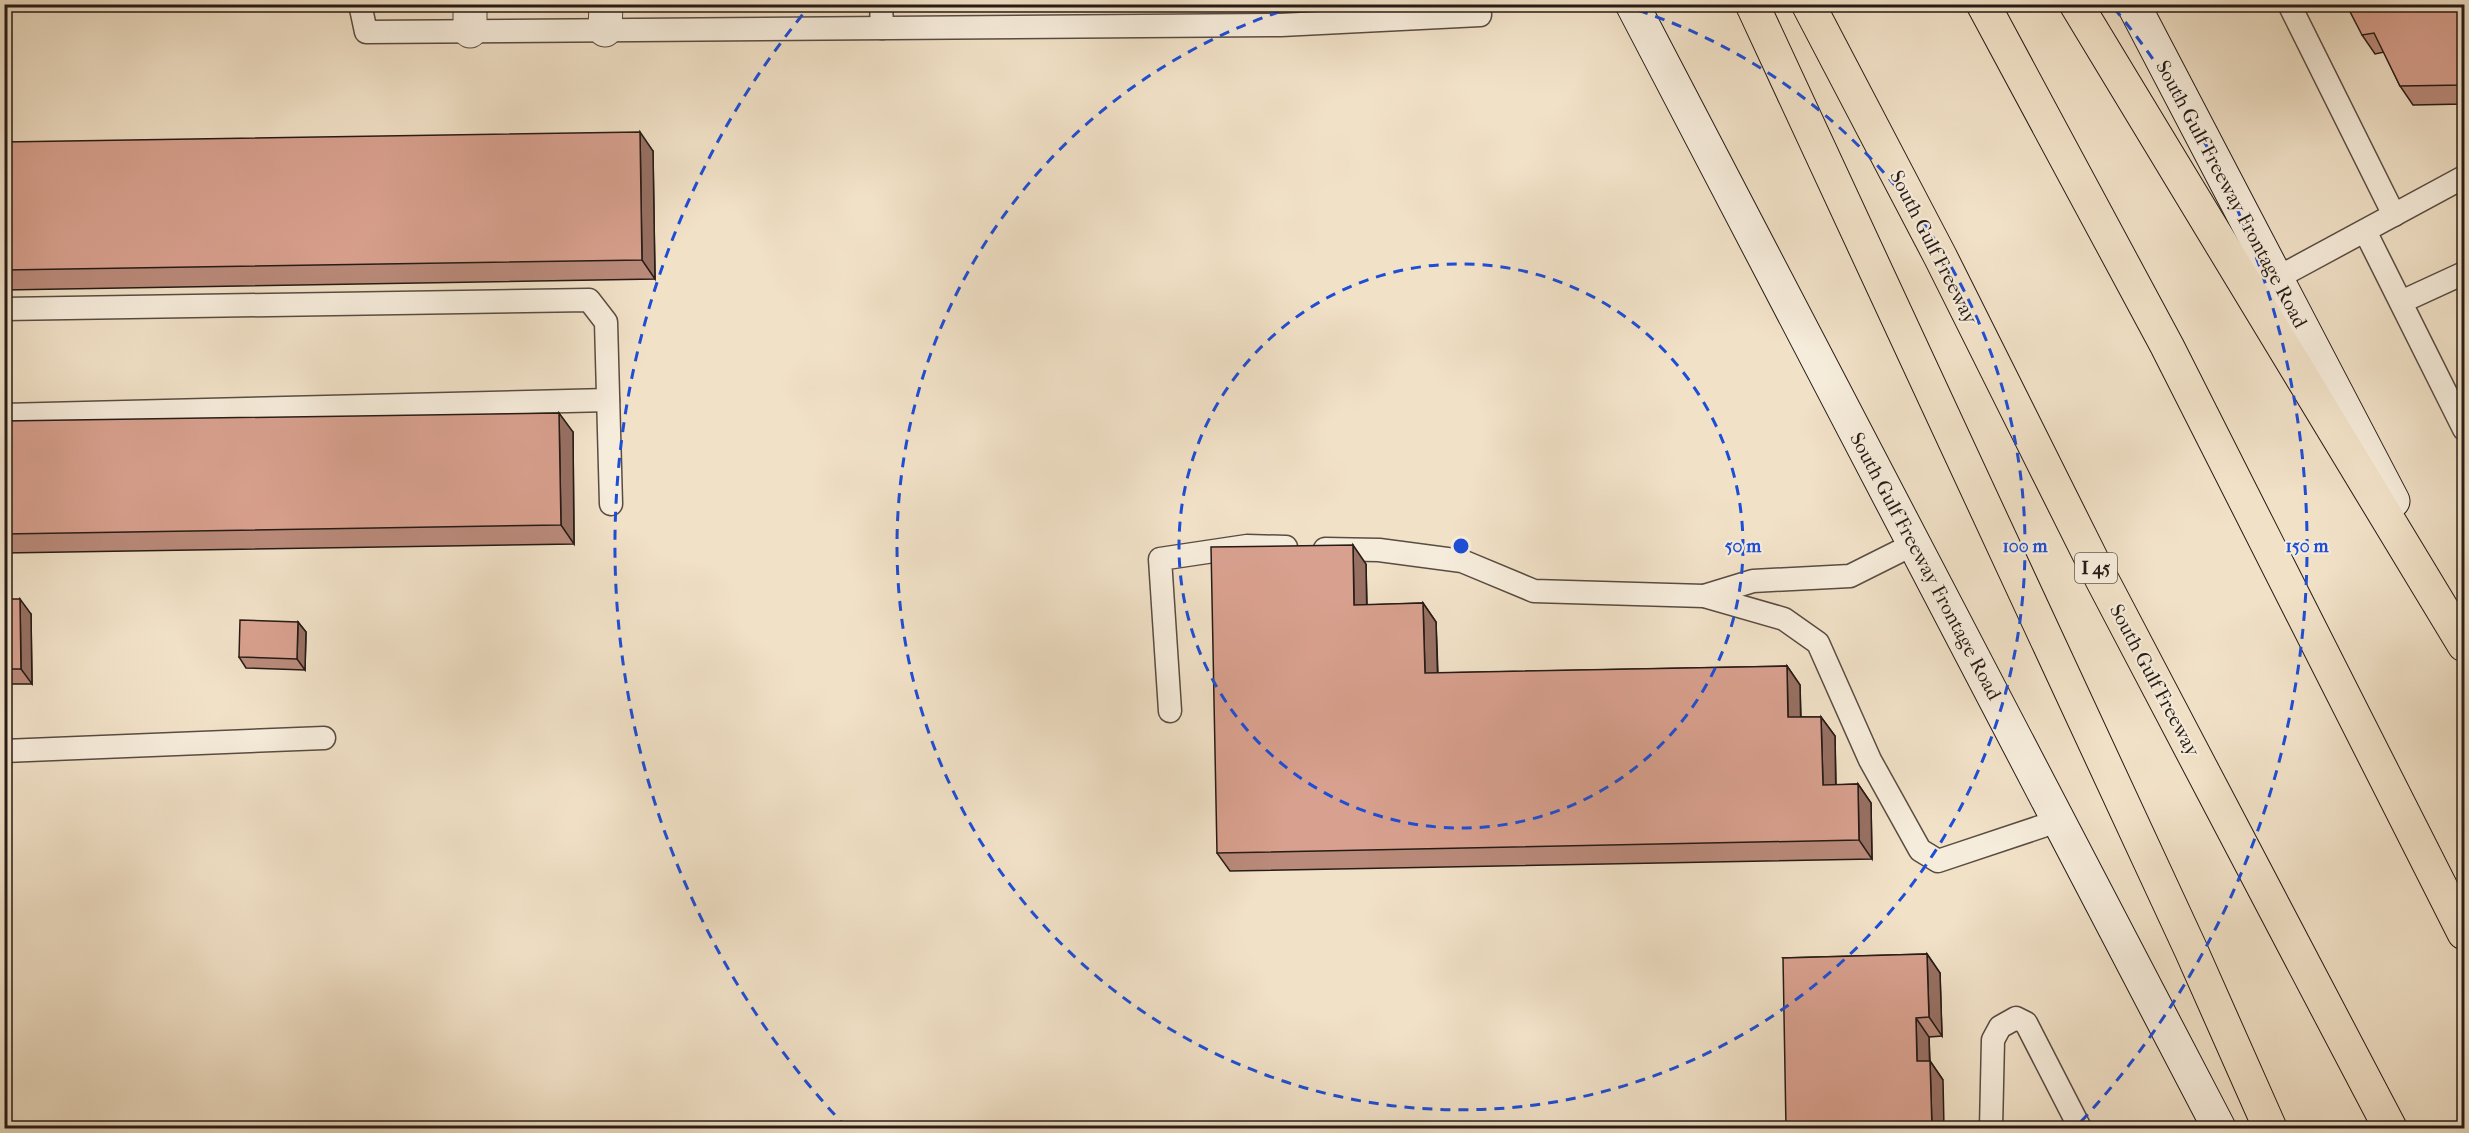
<svg xmlns="http://www.w3.org/2000/svg" width="2469" height="1133" font-family="'IM FELL French Canon',serif">
	<style>
		.lines { fill: none; stroke-linecap: round; stroke-linejoin: round }
		.lane-casing { stroke: #594c42; stroke-width: 25 }
		.street-casing { stroke: #594c42; stroke-width: 35 }
		.secondary-casing { stroke: #261b16; stroke-width: 35 }
		.highway-casing { stroke: #261b16; stroke-width: 35 }
		.lane { stroke: #f6ecdb; stroke-width: 22 }
		.street { stroke: #f6ecdb; stroke-width: 33 }
		.secondary { stroke: #f6ecdb; stroke-width: 33 }
		.highway { stroke: #f1e1c7; stroke-width: 33 }
		.wall { fill: #ba8a7a; stroke: #261b16; stroke-width: 1.5 }
		.shaded-wall { fill: #977063; stroke: #261b16; stroke-width: 1.5 }
		.building { fill: #d8a08e; stroke: #261b16; stroke-width: 1.5 }
		.ring { fill: none; stroke: #1d4ed8; stroke-width: 3; stroke-dasharray: 10 8 }
		.labels { text-anchor: middle; stroke-width: 4.5; stroke-linejoin: round; paint-order: stroke }
		.shield { fill: #f6ecdb; stroke: #645a51; stroke-width: 1.5 }
		.shield-label { font-size: 18px; font-weight: bold; fill: #261b16 }
		.street-label { font-size: 20px; fill: #261b16; stroke: #f6ecdb }
		.centre { fill: #1d4ed8; stroke: #f6ecdb; stroke-width: 3 }
		.ring-label { font-size: 18px; text-anchor: middle; font-weight: bold; fill: #1d4ed8; stroke: #f6ecdb; stroke-width: 4.5; stroke-linejoin: round; paint-order: stroke }
	</style>
	<rect width="100%" height="100%" fill="#f1e1c7"/>
	<filter id="stains"><feTurbulence type="fractalNoise" baseFrequency=".00333" numOctaves="4"/><feColorMatrix values="0 0 0 0 .2 0 0 0 0 .09 0 0 0 0 .02 0 0 0 .5 -.17"/></filter>
	<radialGradient id="worn" r=".72"><stop offset=".6" stop-color="#630" stop-opacity="0"/><stop offset="1" stop-color="#630" stop-opacity=".3"/></radialGradient>
	<g class="lines">
		<g class="lane-casing">
			<g id="lane">
				<path d="M 360,4 L 366,32 L 1281,25 L 1480,15 L 1476,4"/>
				<path d="M 881,4 L 882,28"/>
				<path d="M 2289,4 L 2394,215"/>
				<path d="M 2365,231 L 2464,429"/>
				<path d="M 2277,278 L 2464,177"/>
				<path d="M 2401,302 L 2464,273"/>
				<path d="M 4,309 L 589,300 L 606,322 L 611,504"/>
				<path d="M 4,415 L 608,400"/>
				<path d="M 1325,549 L 1379,550 L 1462,561 L 1534,591 L 1704,596 L 1784,619 L 1818,643 L 1870,760 L 1920,850 L 1938,861 L 2058,821"/>
				<path d="M 1704,596 L 1753,581 L 1850,576 L 1914,544"/>
				<path d="M 1170,711 L 1160,559 L 1247,546 L 1286,547"/>
				<path d="M 4,751 L 324,738"/>
				<path d="M 1991,1128 L 1993,1040 L 2000,1027 L 2016,1018 L 2026,1023 L 2080,1128"/>
			</g>
		</g>
		<g class="street-casing">
			<g id="street">
				<path d="M 470,4 L 470,31"/>
				<path d="M 605,30 L 606,4"/>
			</g>
		</g>
		<g class="secondary-casing">
			<g id="secondary">
				<path d="M 1632,4 L 2219,1128"/>
				<path d="M 2133,4 L 2393,501"/>
			</g>
		</g>
		<g class="highway-casing">
			<g id="highway">
				<path d="M 1752,4 L 2191,950 L 2270,1128"/>
				<path d="M 1808,4 L 1940,256 L 2097,570 L 2390,1128"/>
				<path d="M 1983,4 L 2167,346 L 2464,933"/>
				<path d="M 2076,4 L 2464,645"/>
			</g>
		</g>
		<use href="#lane" class="lane"/>
		<use href="#street" class="street"/>
		<use href="#secondary" class="secondary"/>
		<use href="#highway" class="highway"/>
	</g>
	<g class="wall">
		<path d="M 2464,4 L 2464,104 L 2413,105 L 2400,86 L 2384,52 L 2375,54 L 2362,35 Z"/>
		<path d="M 4,142 L 653,151 L 655,279 L 4,290 Z"/>
		<path d="M 4,421 L 573,432 L 574,544 L 4,553 Z"/>
		<path d="M 1366,564 L 1367,605 L 1423,603 L 1436,622 L 1438,673 L 1787,666 L 1800,685 L 1801,717 L 1821,717 L 1835,736 L 1836,785 L 1858,784 L 1871,803 L 1872,859 L 1230,871 L 1217,853 Z"/>
		<path d="M 4,599 L 31,614 L 32,684 L 4,684 Z"/>
		<path d="M 298,622 L 306,632 L 305,670 L 246,668 L 239,657 Z"/>
		<path d="M 1927,954 L 1940,973 L 1942,1036 L 1929,1037 L 1930,1061 L 1943,1080 L 1783,958 Z"/>
	</g>
	<g class="shaded-wall">
		<path d="M 640,132 L 653,151 L 655,279 L 642,260 Z"/>
		<path d="M 559,413 L 573,432 L 574,544 L 561,525 Z"/>
		<path d="M 1353,545 L 1366,564 L 1367,624 L 1354,605 Z"/>
		<path d="M 20,599 L 31,614 L 32,684 L 21,669 Z"/>
		<path d="M 1423,603 L 1436,622 L 1438,692 L 1425,673 Z"/>
		<path d="M 298,622 L 306,632 L 305,670 L 297,659 Z"/>
		<path d="M 1787,666 L 1800,685 L 1801,736 L 1788,717 Z"/>
		<path d="M 1821,717 L 1835,736 L 1836,804 L 1823,785 Z"/>
		<path d="M 1858,784 L 1871,803 L 1872,859 L 1859,840 Z"/>
		<path d="M 1927,954 L 1940,973 L 1942,1036 L 1929,1017 Z"/>
		<path d="M 1916,1018 L 1929,1037 L 1930,1080 L 1917,1061 Z"/>
		<path d="M 1930,1061 L 1943,1080 L 1944,1128 L 1932,1128 Z"/>
	</g>
	<g class="building">
		<path d="M 2346,4 L 2464,4 L 2464,85 L 2400,86 L 2374,33 L 2362,35 Z"/>
		<path d="M 640,132 L 642,260 L 4,270 L 4,142 Z"/>
		<path d="M 559,413 L 561,525 L 4,534 L 4,421 Z"/>
		<path d="M 1353,545 L 1354,605 L 1423,603 L 1425,673 L 1787,666 L 1788,717 L 1821,717 L 1823,785 L 1858,784 L 1859,840 L 1217,853 L 1211,547 Z"/>
		<path d="M 4,599 L 20,599 L 21,669 L 4,669 Z"/>
		<path d="M 240,620 L 298,622 L 297,659 L 239,657 Z"/>
		<path d="M 1927,954 L 1929,1017 L 1916,1018 L 1917,1061 L 1930,1061 L 1932,1128 L 1786,1128 L 1783,958 Z"/>
	</g>
	<g class="ring">
		<circle cx="1461" cy="546" r="282"/>
		<path d="M1621 5A564 564 0 1 1 1301 5"/>
		<path d="M847 1128A846 846 0 0 1 808 8M2114 8A846 846 0 0 1 2075 1128"/>
	</g>
	<g class="labels">
		<rect class="shield" x="2075" y="553" width="42" height="30" rx="4.5"/>
		<g class="shield-label">
			<text x="2096" y="574">I 45</text>
		</g>
		<g class="street-label">
			<text transform="translate(2232 194) rotate(62)" y="7">South Gulf Freeway Frontage Road</text>
			<text transform="translate(1934 247) rotate(63)" y="7">South Gulf Freeway</text>
			<text transform="translate(1926 566) rotate(62)" y="7">South Gulf Freeway Frontage Road</text>
			<text transform="translate(2155 680) rotate(62)" y="7">South Gulf Freeway</text>
		</g>
	</g>
	<circle cx="1461" cy="546" r="9" class="centre"/>
	<g class="ring-label">
		<text x="1743" y="552">50 m</text>
		<text x="2025" y="552">100 m</text>
		<text x="2307" y="552">150 m</text>
	</g>
	<rect width="2469" height="1133" fill="none" stroke="#f1e1c7" stroke-width="24"/>
	<rect x="6" y="6" width="2457" height="1121" fill="none" stroke="#261b16" stroke-width="3"/>
	<rect x="12" y="12" width="2445" height="1109" fill="none" stroke="#261b16" stroke-width="1.5"/>
	<rect width="100%" height="100%" filter="url(#stains)"/>
	<rect width="100%" height="100%" fill="url(#worn)"/>
</svg>
